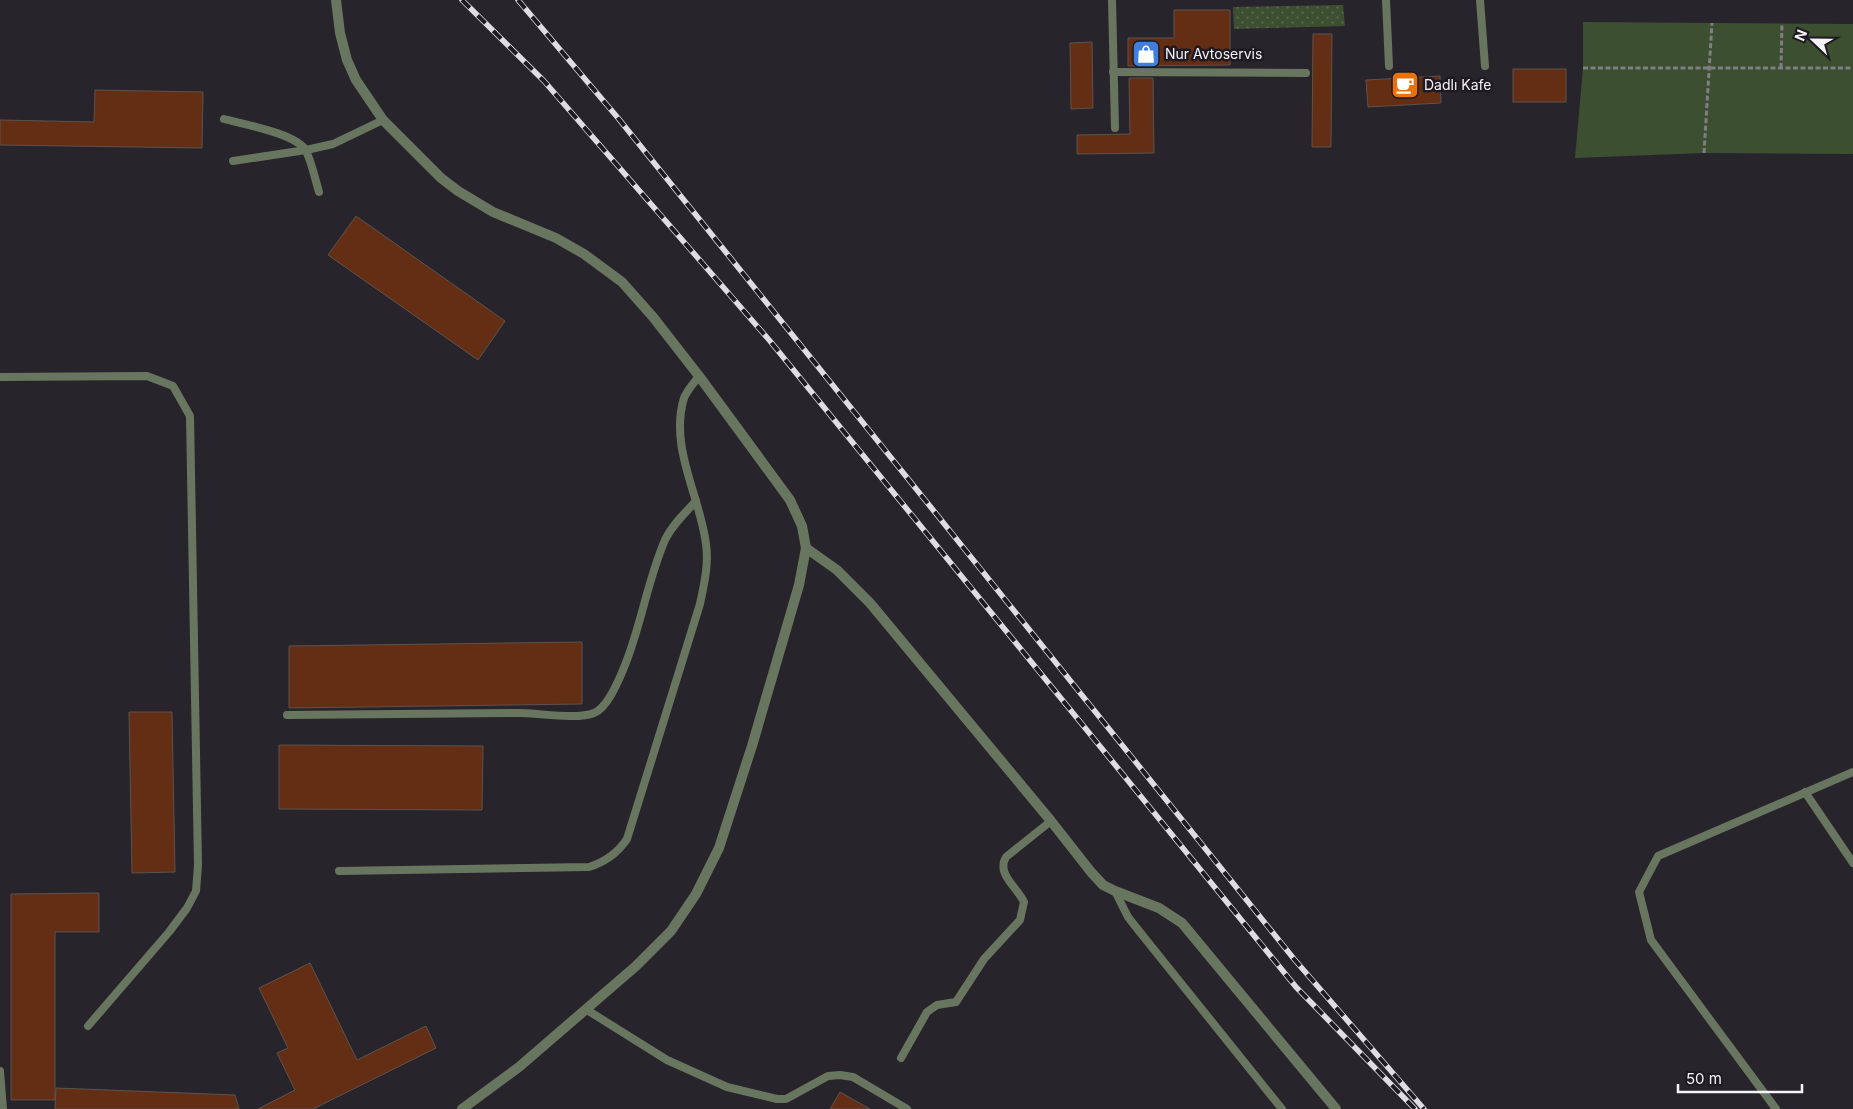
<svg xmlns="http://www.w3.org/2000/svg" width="1853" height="1109" font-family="Inter,sans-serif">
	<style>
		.grass { fill: url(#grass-dots) }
		.park { fill: #3d4f31 }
		.building { fill: #632e13; stroke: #5d534e }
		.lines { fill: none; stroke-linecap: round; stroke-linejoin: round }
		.path { stroke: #807d84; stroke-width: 3; stroke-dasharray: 5 2.5; stroke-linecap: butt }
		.lane { stroke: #69765f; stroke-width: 8 }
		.street { stroke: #69765f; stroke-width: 10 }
		.rail-casing { stroke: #dfdce2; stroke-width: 5.5 }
		.rail { stroke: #1e1a22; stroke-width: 4; stroke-dasharray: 11; stroke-linecap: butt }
		.labels { text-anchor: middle; stroke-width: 5; stroke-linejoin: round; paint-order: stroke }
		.poi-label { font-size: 14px; fill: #f6f3f9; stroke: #1e1a22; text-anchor: start }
	</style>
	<defs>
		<pattern id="grass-dots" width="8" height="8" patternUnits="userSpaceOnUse" patternTransform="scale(1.25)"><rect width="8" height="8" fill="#3d4f31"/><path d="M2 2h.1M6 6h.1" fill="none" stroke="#5a6950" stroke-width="1.8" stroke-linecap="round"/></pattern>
	</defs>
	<rect width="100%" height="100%" fill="#28242c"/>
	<path class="grass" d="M 1343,5 L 1345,26 L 1234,29 L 1233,7 Z"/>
	<path class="park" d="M 1583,22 L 1853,24 L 1853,154 L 1704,153 L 1575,158 L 1583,68 Z"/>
	<g class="building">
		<path d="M 1174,10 L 1230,10 L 1230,65 L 1128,66 L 1128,38 L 1174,38 Z"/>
		<path d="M 1313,34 L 1332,34 L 1331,147 L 1312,147 Z"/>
		<path d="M 1092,42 L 1093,108 L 1071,109 L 1070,43 Z"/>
		<rect x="1513" y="69" width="53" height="33"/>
		<path d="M 1440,76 L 1441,103 L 1368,107 L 1366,80 Z"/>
		<path d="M 1129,78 L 1153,78 L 1154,153 L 1077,154 L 1077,135 L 1130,134 Z"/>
		<path d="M 95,90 L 203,92 L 202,148 L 0,145 L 0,120 L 94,122 Z"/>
		<path d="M 356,216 L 505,321 L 478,360 L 328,255 Z"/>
		<path d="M 582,642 L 582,704 L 289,708 L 289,646 Z"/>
		<path d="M 129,712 L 172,712 L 175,872 L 132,873 Z"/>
		<path d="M 279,745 L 483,746 L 482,810 L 279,809 Z"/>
		<path d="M 99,893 L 99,932 L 55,932 L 55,1100 L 11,1100 L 11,894 Z"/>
		<path d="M 310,963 L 357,1060 L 426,1026 L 436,1048 L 313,1109 L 258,1109 L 295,1090 L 277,1053 L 288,1048 L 259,988 Z"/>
		<path d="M 56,1088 L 235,1095 L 239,1109 L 55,1109 Z"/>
		<path d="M 840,1092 L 870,1109 L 830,1109 Z"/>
	</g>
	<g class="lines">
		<g class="path">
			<path d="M 1583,68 L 1853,68"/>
			<path d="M 1781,68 L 1782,23"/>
			<path d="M 1704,153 L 1712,23"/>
		</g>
		<g class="lane">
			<path d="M 1112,0 L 1115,128"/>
			<path d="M 1386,0 L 1389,66"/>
			<path d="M 1480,0 L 1485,66"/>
			<path d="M 1113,72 L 1306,73"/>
			<path d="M 224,119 C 243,124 298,134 306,151 C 312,163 315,179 319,192"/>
			<path d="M 233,161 L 306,150 L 333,144 L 383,120"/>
			<path d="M 0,377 L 147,376 L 173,386 L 190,416 L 198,865 L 196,891 L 187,908 L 169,932 L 88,1026"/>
			<path d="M 287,715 C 364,714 441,713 519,713 C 539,713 577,720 594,713 C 607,708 618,682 623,670 C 641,628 647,581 665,540 C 672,525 685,513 696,501"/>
			<path d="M 1805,792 L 1853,863"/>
			<path d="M 339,871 L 589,867 C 605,862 617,854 627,839 L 700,604 C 704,584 709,565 706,544 C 700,496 669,447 684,398 C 687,390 694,383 699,376"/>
			<path d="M 1115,891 L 1128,917 L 1139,931 L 1282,1109"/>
			<path d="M 587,1010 L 667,1060 L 727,1087 L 777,1099 L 786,1099 L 828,1076 L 840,1075 L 853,1077 L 907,1109"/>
			<path d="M 901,1058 L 927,1012 L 937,1005 L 956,1002 L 984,959 L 1020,920 L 1024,902 C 1017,887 996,874 1006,857 L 1051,821"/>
			<path d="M 0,1071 L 3,1109"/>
			<path d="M 1776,1109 L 1651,940 L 1639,892 L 1658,856 L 1853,772"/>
		</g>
		<g class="street">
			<path d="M 336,0 L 340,33 L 347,60 L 356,80 L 383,120 L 441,178 L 458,191 L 493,212 L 556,238 L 584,254 L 622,282 L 653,317 L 699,376 L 790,500 L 802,526 L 806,548 L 799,585 L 752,746 L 719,848 L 696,894 L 671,931 L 636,966 L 519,1067 L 462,1109"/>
			<path d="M 806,548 L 837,570 L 870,603 L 1051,821 L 1091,872 L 1103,885 L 1115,891 L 1159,908 L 1182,923 L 1336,1109"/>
		</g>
		<g class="rail-casing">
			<g id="rail">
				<path d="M 462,0 L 544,81 L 770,341 L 1296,987 L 1415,1109"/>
				<path d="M 518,0 L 618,118 L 1294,959 L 1424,1109"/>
			</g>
		</g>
		<use href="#rail" class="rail"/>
	</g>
	<defs>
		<g id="shop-square" transform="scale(1.4375)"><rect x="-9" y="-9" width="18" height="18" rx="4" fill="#3f7fe0" stroke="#1e1a22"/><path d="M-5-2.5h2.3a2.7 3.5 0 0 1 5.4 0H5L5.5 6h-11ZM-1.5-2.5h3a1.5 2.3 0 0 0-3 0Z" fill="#fff"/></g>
		<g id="cafe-square" transform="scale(1.4375)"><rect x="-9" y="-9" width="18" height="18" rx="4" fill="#e8710a" stroke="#1e1a22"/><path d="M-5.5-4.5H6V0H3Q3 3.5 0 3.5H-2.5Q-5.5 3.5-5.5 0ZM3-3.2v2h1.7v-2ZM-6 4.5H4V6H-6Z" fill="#fff"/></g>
	</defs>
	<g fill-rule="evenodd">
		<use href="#shop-square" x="1146" y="54"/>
		<use href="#cafe-square" x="1405" y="85"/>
	</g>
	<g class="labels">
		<g class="poi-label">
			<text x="1165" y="59">Nur Avtoservis</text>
			<text x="1424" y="90">Dadlı Kafe</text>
		</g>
	</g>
	<g transform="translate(1813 40) rotate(292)" stroke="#1e1a22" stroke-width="4" paint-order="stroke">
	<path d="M0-4L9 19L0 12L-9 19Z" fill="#f6f3f9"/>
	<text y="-8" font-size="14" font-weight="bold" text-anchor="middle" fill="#f6f3f9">N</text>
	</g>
	<path d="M1678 1084v8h124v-8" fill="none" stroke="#f6f3f9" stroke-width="2.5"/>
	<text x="1686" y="1084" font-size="15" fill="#f6f3f9" stroke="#1e1a22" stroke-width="4" paint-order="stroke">50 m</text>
</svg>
